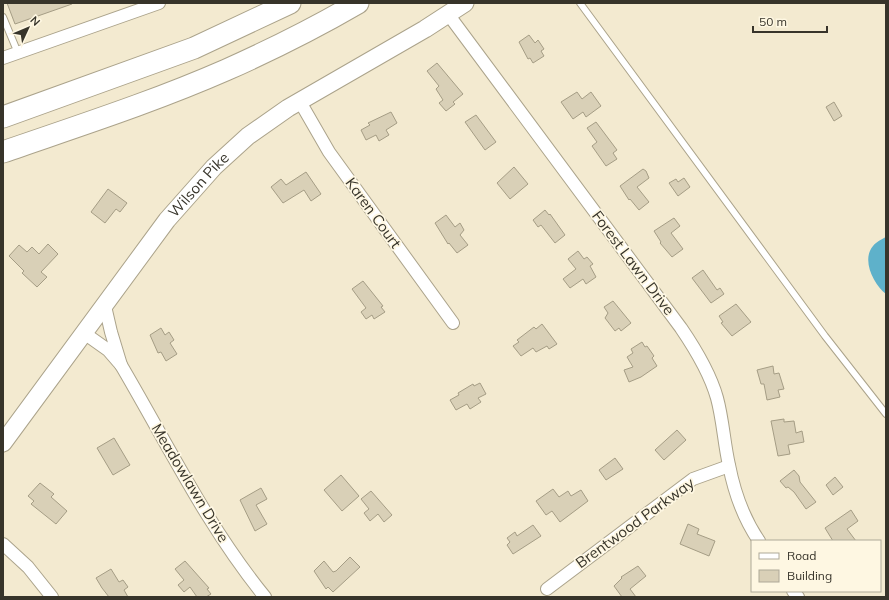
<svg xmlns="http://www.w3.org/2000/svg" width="889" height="600" font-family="Mulish,sans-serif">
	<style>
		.water { fill: #5eb1ca }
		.building { fill: #d9d0b7; stroke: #a59d85 }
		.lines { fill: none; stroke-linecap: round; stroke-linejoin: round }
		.lane-casing { stroke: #aba38b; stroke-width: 8 }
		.street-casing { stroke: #aba38b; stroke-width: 14 }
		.secondary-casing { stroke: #aba38b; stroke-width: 19 }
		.highway-casing { stroke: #aba38b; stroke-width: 23 }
		.lane { stroke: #fff; stroke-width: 6 }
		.street { stroke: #fff; stroke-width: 12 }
		.secondary { stroke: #fff; stroke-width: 17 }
		.highway { stroke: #fff; stroke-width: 21 }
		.labels { text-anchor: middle; stroke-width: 3.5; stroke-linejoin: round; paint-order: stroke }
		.street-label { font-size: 15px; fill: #37342a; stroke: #fef7e2 }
	</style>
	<rect width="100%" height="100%" fill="#f3ead0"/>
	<path class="water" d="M 886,237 L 886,294 C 874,285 861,260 873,246 C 876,242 882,239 886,237 Z"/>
	<g class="building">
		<path d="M 7,3 L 72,3 L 72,4 L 15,24 Z"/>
		<path d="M 529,35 L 535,43 L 538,40 L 544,49 L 541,51 L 544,56 L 533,63 L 530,58 L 528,59 L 519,42 Z"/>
		<path d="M 437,63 L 463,94 L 453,102 L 455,104 L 446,111 L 439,103 L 443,100 L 436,89 L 439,86 L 427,71 Z"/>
		<path d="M 577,92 L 582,99 L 591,92 L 601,106 L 586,117 L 583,112 L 573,119 L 561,102 Z"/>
		<path d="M 834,102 L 842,116 L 834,121 L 826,107 Z"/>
		<path d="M 391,112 L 397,123 L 386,130 L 389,135 L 379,141 L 376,135 L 366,140 L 361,130 L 370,125 L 368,123 Z"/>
		<path d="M 476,115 L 496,142 L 485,150 L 465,122 Z"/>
		<path d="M 596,122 L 617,150 L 613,153 L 617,159 L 606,166 L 592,146 L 597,142 L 587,128 Z"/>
		<path d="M 514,167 L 528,184 L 510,199 L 497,183 Z"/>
		<path d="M 643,169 L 646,171 L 649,178 L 637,187 L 649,202 L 639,210 L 630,199 L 629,200 L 620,186 Z"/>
		<path d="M 306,172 L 321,194 L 311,201 L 304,190 L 283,203 L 271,187 L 281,179 L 286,185 Z"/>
		<path d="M 684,178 L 690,187 L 678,196 L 669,183 L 676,179 L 678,182 Z"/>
		<path d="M 108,189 L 127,203 L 120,212 L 116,209 L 105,223 L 91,212 Z"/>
		<path d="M 545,210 L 549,215 L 550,214 L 565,235 L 555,243 L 541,225 L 538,227 L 533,220 Z"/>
		<path d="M 446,215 L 455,227 L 460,223 L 464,230 L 460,235 L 468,245 L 457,253 L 449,243 L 448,244 L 435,223 Z"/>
		<path d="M 674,218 L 680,226 L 671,233 L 683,249 L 672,257 L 660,243 L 661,242 L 654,231 Z"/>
		<path d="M 48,244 L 58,254 L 41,272 L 47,277 L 37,287 L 22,273 L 24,271 L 9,256 L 19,245 L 27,252 L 32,247 L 39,254 Z"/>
		<path d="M 578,251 L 584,259 L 587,257 L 593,264 L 590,266 L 596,277 L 586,284 L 583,279 L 570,288 L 563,279 L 576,269 L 568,259 Z"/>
		<path d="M 703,270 L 717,290 L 720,288 L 724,294 L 711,303 L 692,278 Z"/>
		<path d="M 363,281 L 383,306 L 381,307 L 385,312 L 374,319 L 372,315 L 366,319 L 361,312 L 366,308 L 352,289 Z"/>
		<path d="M 613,301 L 631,323 L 621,331 L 619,328 L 615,331 L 605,318 L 608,313 L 604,307 Z"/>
		<path d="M 736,304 L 751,322 L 732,336 L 721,323 L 723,322 L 719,316 Z"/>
		<path d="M 542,324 L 557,344 L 549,349 L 547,346 L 536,352 L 533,348 L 521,356 L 513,346 L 519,342 L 517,340 L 534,327 L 536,329 Z"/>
		<path d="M 161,328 L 165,335 L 169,332 L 174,340 L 170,343 L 177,354 L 166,361 L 161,352 L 158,353 L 150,335 Z"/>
		<path d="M 642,342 L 645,347 L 647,346 L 654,356 L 652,358 L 657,366 L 641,377 L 629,382 L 624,370 L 633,367 L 627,357 L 633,353 L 631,349 Z"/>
		<path d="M 773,366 L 774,374 L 779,373 L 784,389 L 778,390 L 780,397 L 767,400 L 764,384 L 761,384 L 757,370 Z"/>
		<path d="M 480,383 L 486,394 L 478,398 L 481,402 L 470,409 L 467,404 L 456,410 L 450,400 L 459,395 L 458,393 L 473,384 L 474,386 Z"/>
		<path d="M 784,419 L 784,422 L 794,421 L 796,433 L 802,431 L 804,442 L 788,445 L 790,454 L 778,456 L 771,421 Z"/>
		<path d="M 677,430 L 686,440 L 664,460 L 655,450 Z"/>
		<path d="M 114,438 L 130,465 L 113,475 L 97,448 Z"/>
		<path d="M 615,458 L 623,469 L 606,480 L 599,470 Z"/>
		<path d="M 794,470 L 799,476 L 800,482 L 816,502 L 806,509 L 794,492 L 788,487 L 786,488 L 780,481 Z"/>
		<path d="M 341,475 L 359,496 L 342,511 L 324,490 Z"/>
		<path d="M 835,477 L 843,487 L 833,495 L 826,485 Z"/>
		<path d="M 40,483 L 54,494 L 51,497 L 67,511 L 56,524 L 31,504 L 34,501 L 28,496 Z"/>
		<path d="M 261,488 L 267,499 L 256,505 L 267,524 L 255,531 L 240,500 Z"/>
		<path d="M 553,489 L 559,497 L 568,491 L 571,496 L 581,490 L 588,501 L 560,522 L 552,511 L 546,515 L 536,501 Z"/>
		<path d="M 371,491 L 392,515 L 384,522 L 378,514 L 370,521 L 364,513 L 369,509 L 361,499 Z"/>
		<path d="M 851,510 L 858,521 L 847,529 L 856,541 L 833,541 L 825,528 Z"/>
		<path d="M 688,524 L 699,529 L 697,534 L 715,541 L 709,556 L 680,544 Z"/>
		<path d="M 533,525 L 541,536 L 513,554 L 507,545 L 510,542 L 507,538 L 515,532 L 517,536 Z"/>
		<path d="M 350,557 L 360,567 L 333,592 L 328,587 L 326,589 L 314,571 L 324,561 L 333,572 L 336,571 Z"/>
		<path d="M 185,561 L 209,588 L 207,589 L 211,594 L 206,597 L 197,597 L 190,587 L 184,592 L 178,585 L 184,580 L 175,569 Z"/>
		<path d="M 638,566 L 646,576 L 630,589 L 636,597 L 622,597 L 614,586 L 622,578 L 621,577 Z"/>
		<path d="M 111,569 L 119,582 L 123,580 L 128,587 L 124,590 L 128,597 L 109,597 L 102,588 L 96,578 Z"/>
	</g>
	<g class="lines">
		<g class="lane-casing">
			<g id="lane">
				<path d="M 580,3 L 825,336 L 886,414"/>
				<path d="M 3,17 L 18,53"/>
			</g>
		</g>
		<g class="street-casing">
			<g id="street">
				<path d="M 448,14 L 681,328 C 696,350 710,373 717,398 C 723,420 724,443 729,465 C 734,491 744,519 759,541"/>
				<path d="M 3,58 L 159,3"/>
				<path d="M 299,100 L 329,152 L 453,323"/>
				<path d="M 84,333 L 108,350 L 121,365 L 111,332 L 105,306"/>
				<path d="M 121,365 C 167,443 207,526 265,597"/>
				<path d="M 3,544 L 28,567 L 52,597"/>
				<path d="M 547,589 L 693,479 L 729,466"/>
				<path d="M 793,591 L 798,597"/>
			</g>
		</g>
		<g class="secondary-casing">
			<g id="secondary">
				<path id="s1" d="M 3,443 L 167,220 L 214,167 L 248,136 L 288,108 L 425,29 L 465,3"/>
			</g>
		</g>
		<g class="highway-casing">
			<g id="highway">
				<path d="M 3,117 L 194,48 L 290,3"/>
				<path d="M 3,152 C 78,126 153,102 226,70 C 271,50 315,28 358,3"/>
			</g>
		</g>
		<use href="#lane" class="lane"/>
		<use href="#street" class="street"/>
		<use href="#secondary" class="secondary"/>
		<use href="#highway" class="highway"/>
	</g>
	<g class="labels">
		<g class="street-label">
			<text dy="5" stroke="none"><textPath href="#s1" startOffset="324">Wilson Pike</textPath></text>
			<text transform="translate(373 213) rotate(54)" y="5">Karen Court</text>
			<text transform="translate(633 263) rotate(53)" y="5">Forest Lawn Drive</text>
			<text transform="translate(190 483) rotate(59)" y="5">Meadowlawn Drive</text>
			<text transform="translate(635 523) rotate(-36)" y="5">Brentwood Parkway</text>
		</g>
	</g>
	<rect width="889" height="600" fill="none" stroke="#37342a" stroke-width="8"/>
	<rect x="751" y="540" width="130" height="52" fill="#fef7e2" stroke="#aea998"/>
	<rect x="759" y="553" width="20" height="6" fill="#ffffff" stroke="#aea998"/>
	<text x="787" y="560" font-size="12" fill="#37342a">Road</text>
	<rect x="759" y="570" width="20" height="12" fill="#d9d0b7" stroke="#aea998"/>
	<text x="787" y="580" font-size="12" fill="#37342a">Building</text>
	<g transform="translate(28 28) rotate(46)" stroke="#fef7e2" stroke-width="3" paint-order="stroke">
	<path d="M0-3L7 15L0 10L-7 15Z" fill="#37342a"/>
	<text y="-6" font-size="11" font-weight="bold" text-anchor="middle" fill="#37342a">N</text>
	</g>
	<path d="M753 26v6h74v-6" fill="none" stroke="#37342a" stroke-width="2"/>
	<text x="759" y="26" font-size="12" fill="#37342a" stroke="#fef7e2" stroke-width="3" paint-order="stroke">50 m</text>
</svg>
